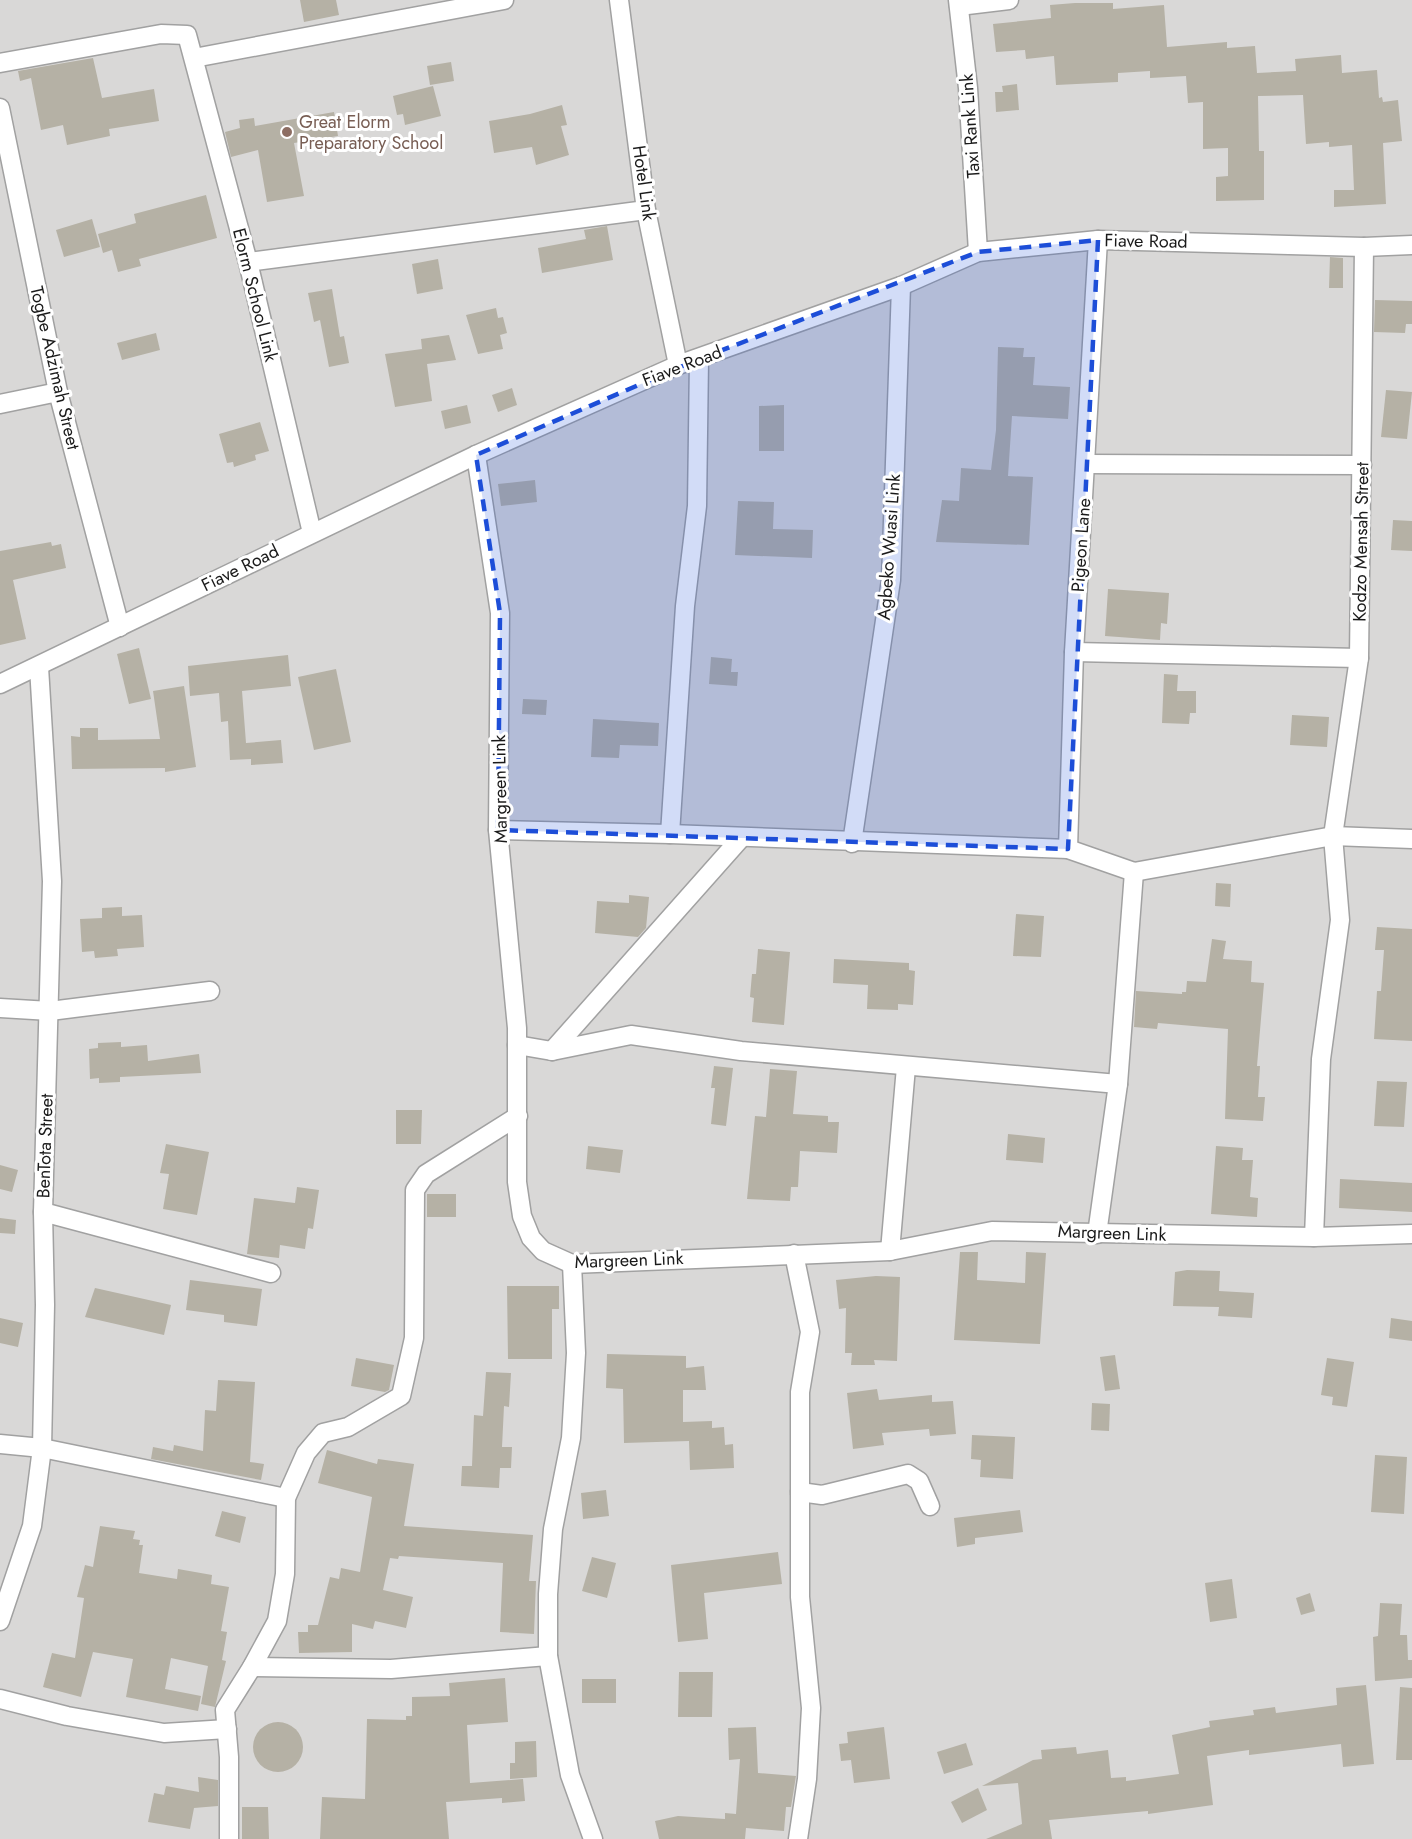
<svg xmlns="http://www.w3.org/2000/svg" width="1412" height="1839" font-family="Jost,sans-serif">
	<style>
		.residential { fill: #d9d8d7 }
		.building { fill: #b5b1a5 }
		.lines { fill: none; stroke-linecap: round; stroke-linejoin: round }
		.minor-casing { stroke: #a1a1a1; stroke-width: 21 }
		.minor { stroke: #fff; stroke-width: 18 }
		.marked { fill: #1d4ed8; fill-opacity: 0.2; stroke: #1d4ed8; stroke-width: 4.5; stroke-dasharray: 12 8; stroke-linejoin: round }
		.education-dot { fill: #8d6e63; stroke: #fff; stroke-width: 2 }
		.labels { text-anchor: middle; stroke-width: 6; stroke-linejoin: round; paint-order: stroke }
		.education-label { font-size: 18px; fill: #785e54; stroke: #fff; text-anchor: start }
		.street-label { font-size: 18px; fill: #1a1a1a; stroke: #fff }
	</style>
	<rect width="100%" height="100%" fill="#edecdf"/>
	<rect class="residential" x="0" y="0" width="1412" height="1839"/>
	<g class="building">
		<path d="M 300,0 L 336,0 L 339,15 L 304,22 Z"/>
		<path d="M 1075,3 L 1113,3 L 1113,9 L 1164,5 L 1167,47 L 1227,42 L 1227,48 L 1255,46 L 1257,73 L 1296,71 L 1295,59 L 1341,55 L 1342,73 L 1377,70 L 1379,98 L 1382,97 L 1383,102 L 1398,100 L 1402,141 L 1383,143 L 1386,204 L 1334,207 L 1334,190 L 1354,190 L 1352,145 L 1329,147 L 1329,142 L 1306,144 L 1303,95 L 1258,96 L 1259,151 L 1264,151 L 1264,200 L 1216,201 L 1216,177 L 1228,176 L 1228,148 L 1203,149 L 1203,102 L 1188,103 L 1186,76 L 1150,78 L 1150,71 L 1118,73 L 1118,82 L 1056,85 L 1054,56 L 1026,59 L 1025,50 L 996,52 L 993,24 L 1051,18 L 1050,5 Z"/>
		<path d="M 93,58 L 102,98 L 154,89 L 159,121 L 109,129 L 110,136 L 67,145 L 63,125 L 41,130 L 31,78 L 20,81 L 18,71 Z"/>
		<path d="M 451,62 L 454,81 L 430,85 L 427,66 Z"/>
		<path d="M 1017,84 L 1019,110 L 996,112 L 995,92 L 1003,92 L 1002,86 Z"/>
		<path d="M 433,86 L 441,116 L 405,125 L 403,114 L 397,115 L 393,96 Z"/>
		<path d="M 562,105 L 567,125 L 561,126 L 569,155 L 536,165 L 532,147 L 494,153 L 489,121 L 530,114 Z"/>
		<path d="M 334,112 L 338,136 L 294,143 L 304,196 L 267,202 L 258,150 L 231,157 L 225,132 L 240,128 L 239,120 L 254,118 L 255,126 Z"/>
		<path d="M 206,195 L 217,238 L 139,259 L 141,266 L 118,272 L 112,250 L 103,253 L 98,234 L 136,223 L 134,214 Z"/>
		<path d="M 92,219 L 100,247 L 64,257 L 56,230 Z"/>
		<path d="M 607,226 L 613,260 L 542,273 L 538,248 L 586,239 L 584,230 Z"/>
		<path d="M 1330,257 L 1343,258 L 1343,288 L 1329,288 Z"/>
		<path d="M 438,259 L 443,289 L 417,294 L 412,264 Z"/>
		<path d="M 332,289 L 340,337 L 344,336 L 349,363 L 329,367 L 320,320 L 314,322 L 308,293 Z"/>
		<path d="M 1375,300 L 1412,301 L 1412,324 L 1406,324 L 1405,333 L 1374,332 Z"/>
		<path d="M 496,308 L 498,318 L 503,317 L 507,333 L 500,335 L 503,349 L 478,354 L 466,315 Z"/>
		<path d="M 156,333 L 160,350 L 122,360 L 117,343 Z"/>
		<path d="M 449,335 L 456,360 L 427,364 L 432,401 L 395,407 L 385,354 L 422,349 L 421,339 Z"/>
		<path d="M 998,347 L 1024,348 L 1023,357 L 1035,357 L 1033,385 L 1070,387 L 1068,419 L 1012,416 L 1008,476 L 1033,477 L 1029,545 L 936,542 L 942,500 L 959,501 L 961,468 L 991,470 L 996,430 Z"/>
		<path d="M 512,388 L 517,405 L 498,412 L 492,395 Z"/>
		<path d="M 1386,390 L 1412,392 L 1407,439 L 1381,437 Z"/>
		<path d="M 467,405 L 471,423 L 445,429 L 441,411 Z"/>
		<path d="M 784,405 L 784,451 L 759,451 L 759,406 Z"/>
		<path d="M 260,422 L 269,451 L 255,455 L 256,460 L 234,467 L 233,462 L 227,463 L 219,434 Z"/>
		<path d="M 535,480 L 537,502 L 501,506 L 498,484 Z"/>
		<path d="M 738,501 L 774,502 L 773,529 L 813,530 L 812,558 L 735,555 Z"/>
		<path d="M 1393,520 L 1412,521 L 1412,551 L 1391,550 Z"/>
		<path d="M 51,542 L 52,546 L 61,544 L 66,568 L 13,580 L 26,639 L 0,645 L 0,551 Z"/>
		<path d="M 1108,589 L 1169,593 L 1167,624 L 1161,623 L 1160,640 L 1105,636 Z"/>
		<path d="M 139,648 L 151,699 L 129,704 L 117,654 Z"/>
		<path d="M 288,655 L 291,686 L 242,691 L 246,743 L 281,740 L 283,763 L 251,765 L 251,759 L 230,760 L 228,721 L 221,722 L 219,693 L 190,696 L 188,666 Z"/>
		<path d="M 711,657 L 732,659 L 731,672 L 738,672 L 737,686 L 709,684 Z"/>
		<path d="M 336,669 L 351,742 L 314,750 L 298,677 Z"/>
		<path d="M 1164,674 L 1178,675 L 1177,691 L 1196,691 L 1196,713 L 1190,713 L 1189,724 L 1162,723 Z"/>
		<path d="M 184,686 L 196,767 L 165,772 L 165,768 L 72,769 L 71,736 L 80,737 L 80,728 L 98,728 L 98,740 L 160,739 L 153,691 Z"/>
		<path d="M 523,699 L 547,700 L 546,715 L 522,714 Z"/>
		<path d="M 1292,715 L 1329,717 L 1327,747 L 1290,745 Z"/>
		<path d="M 593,719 L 659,723 L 658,746 L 620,745 L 619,758 L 591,757 Z"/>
		<path d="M 1216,883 L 1231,884 L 1230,907 L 1215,906 Z"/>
		<path d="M 629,895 L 649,897 L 646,928 L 638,937 L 595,933 L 597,901 L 629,903 Z"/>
		<path d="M 122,907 L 122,916 L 142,915 L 144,947 L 117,949 L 118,956 L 95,958 L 94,951 L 82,952 L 80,919 L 102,918 L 102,908 Z"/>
		<path d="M 1016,914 L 1044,916 L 1041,957 L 1013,956 Z"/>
		<path d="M 1377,927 L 1412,929 L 1412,1041 L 1374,1039 L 1377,991 L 1381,991 L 1384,950 L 1375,950 Z"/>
		<path d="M 1212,939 L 1226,941 L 1223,959 L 1252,961 L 1251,982 L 1264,983 L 1257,1066 L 1260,1066 L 1258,1097 L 1265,1097 L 1263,1121 L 1225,1119 L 1228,1029 L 1158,1023 L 1157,1029 L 1134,1027 L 1136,991 L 1182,994 L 1182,992 L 1186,992 L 1187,981 L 1206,982 Z"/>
		<path d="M 758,949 L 790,952 L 784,1025 L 752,1022 L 754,998 L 750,997 L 752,974 L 756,974 Z"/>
		<path d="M 834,959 L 909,963 L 909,970 L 915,971 L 913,1005 L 898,1004 L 898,1010 L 867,1009 L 868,985 L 833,983 Z"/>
		<path d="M 121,1042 L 121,1047 L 147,1045 L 148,1061 L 199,1054 L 201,1073 L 120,1077 L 120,1082 L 99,1083 L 99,1078 L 90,1079 L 89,1049 L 98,1048 L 98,1043 Z"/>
		<path d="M 714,1066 L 733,1068 L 726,1126 L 711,1124 L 715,1088 L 711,1088 Z"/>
		<path d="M 770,1069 L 797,1071 L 793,1114 L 828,1116 L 828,1122 L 839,1122 L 837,1153 L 800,1151 L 798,1187 L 791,1187 L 790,1201 L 747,1199 L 755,1116 L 766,1117 Z"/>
		<path d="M 1377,1081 L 1407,1082 L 1404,1127 L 1374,1126 Z"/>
		<path d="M 396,1110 L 422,1110 L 421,1144 L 396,1144 Z"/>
		<path d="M 1008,1134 L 1045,1138 L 1043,1163 L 1006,1160 Z"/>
		<path d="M 166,1144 L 209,1152 L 197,1215 L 163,1209 L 169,1174 L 160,1173 Z"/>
		<path d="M 588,1146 L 623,1150 L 620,1173 L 586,1169 Z"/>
		<path d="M 1216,1146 L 1243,1148 L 1242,1160 L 1253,1160 L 1250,1197 L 1258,1198 L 1257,1217 L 1211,1214 Z"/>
		<path d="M 0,1165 L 18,1170 L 12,1192 L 0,1189 Z"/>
		<path d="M 1340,1179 L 1412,1183 L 1412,1212 L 1339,1208 Z"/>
		<path d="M 297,1187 L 319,1190 L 313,1229 L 308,1228 L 305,1249 L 280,1245 L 279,1258 L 247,1254 L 254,1198 L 295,1203 Z"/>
		<rect x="427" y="1194" width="29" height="23"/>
		<path d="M 0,1218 L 16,1220 L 15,1234 L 0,1233 Z"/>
		<path d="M 960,1252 L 978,1252 L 977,1280 L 1025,1283 L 1026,1252 L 1046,1253 L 1040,1344 L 954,1340 Z"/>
		<path d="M 1187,1270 L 1220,1271 L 1219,1291 L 1254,1293 L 1252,1318 L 1218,1316 L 1219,1307 L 1173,1306 L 1175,1272 Z"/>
		<path d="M 876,1276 L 900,1277 L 897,1361 L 874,1360 L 875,1365 L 851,1365 L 852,1353 L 845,1353 L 846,1308 L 839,1309 L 836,1280 Z"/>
		<path d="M 190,1280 L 262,1289 L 257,1326 L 224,1322 L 224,1315 L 186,1310 Z"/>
		<path d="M 507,1286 L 559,1286 L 559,1309 L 552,1309 L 552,1359 L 508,1359 Z"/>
		<path d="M 95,1288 L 171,1305 L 164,1335 L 85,1317 Z"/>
		<path d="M 0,1318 L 23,1323 L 18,1347 L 0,1343 Z"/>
		<path d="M 1391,1318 L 1412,1321 L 1412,1341 L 1389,1338 Z"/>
		<path d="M 607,1354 L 686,1356 L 686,1368 L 704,1366 L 706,1390 L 683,1390 L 683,1422 L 712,1421 L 712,1428 L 724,1427 L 725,1445 L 733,1444 L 734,1468 L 690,1470 L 689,1441 L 624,1443 L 623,1389 L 606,1388 Z"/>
		<path d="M 1115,1355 L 1120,1389 L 1105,1391 L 1100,1357 Z"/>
		<path d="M 356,1358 L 394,1365 L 389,1390 L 385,1392 L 351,1386 Z"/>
		<path d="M 1327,1358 L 1354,1362 L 1347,1407 L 1332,1405 L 1333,1397 L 1321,1395 Z"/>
		<path d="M 486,1372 L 511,1373 L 509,1407 L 504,1406 L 502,1447 L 512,1447 L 511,1468 L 500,1468 L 499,1488 L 461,1486 L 462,1466 L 472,1466 L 474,1415 L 483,1416 Z"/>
		<path d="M 218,1380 L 255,1382 L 250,1462 L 264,1464 L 261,1480 L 151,1459 L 153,1447 L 173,1451 L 174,1445 L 203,1451 L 205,1410 L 216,1411 Z"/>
		<path d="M 877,1389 L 879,1400 L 932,1395 L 932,1402 L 953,1401 L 956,1434 L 930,1436 L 929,1429 L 882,1433 L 884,1445 L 853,1449 L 847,1393 Z"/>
		<path d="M 1092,1403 L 1110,1404 L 1109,1431 L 1091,1430 Z"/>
		<path d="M 972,1435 L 1015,1437 L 1013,1479 L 980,1477 L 981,1460 L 971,1459 Z"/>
		<path d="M 327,1450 L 377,1464 L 378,1459 L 414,1464 L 404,1526 L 533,1535 L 529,1581 L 536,1581 L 534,1634 L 500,1632 L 503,1563 L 399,1556 L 398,1559 L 390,1558 L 383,1590 L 413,1597 L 406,1628 L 375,1621 L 373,1629 L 352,1624 L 352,1652 L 299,1653 L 298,1632 L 308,1632 L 308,1625 L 318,1625 L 330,1577 L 339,1579 L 341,1568 L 360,1572 L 372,1497 L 318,1483 Z"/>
		<path d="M 1375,1455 L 1407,1457 L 1404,1514 L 1371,1512 Z"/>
		<path d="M 606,1490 L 609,1516 L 583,1519 L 581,1493 Z"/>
		<path d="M 1020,1510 L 1023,1532 L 975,1538 L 975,1544 L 957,1547 L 954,1518 Z"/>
		<path d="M 222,1511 L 246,1517 L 240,1543 L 215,1536 Z"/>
		<path d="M 100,1526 L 135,1531 L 133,1539 L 140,1540 L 139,1545 L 143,1545 L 139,1573 L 177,1579 L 178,1569 L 212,1575 L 211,1584 L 229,1587 L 221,1631 L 227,1632 L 222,1660 L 226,1661 L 215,1707 L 201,1704 L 208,1666 L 171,1658 L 165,1689 L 201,1696 L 198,1711 L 126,1697 L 133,1659 L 93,1652 L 81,1697 L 43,1687 L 52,1653 L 75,1658 L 84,1598 L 77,1597 L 85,1565 L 93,1567 Z"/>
		<path d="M 778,1552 L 782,1584 L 704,1593 L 708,1639 L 678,1642 L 671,1565 Z"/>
		<path d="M 592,1557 L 616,1563 L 607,1598 L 582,1591 Z"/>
		<path d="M 1232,1579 L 1237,1618 L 1210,1622 L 1205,1583 Z"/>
		<path d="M 1310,1593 L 1315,1611 L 1301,1615 L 1296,1598 Z"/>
		<path d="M 1380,1603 L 1402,1604 L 1400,1635 L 1407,1635 L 1408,1660 L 1412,1660 L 1412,1678 L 1375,1681 L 1373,1637 L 1378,1636 Z"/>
		<path d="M 679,1672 L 713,1672 L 712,1717 L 678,1717 Z"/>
		<path d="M 505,1678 L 508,1722 L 467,1725 L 470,1783 L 523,1779 L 525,1801 L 502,1803 L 502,1798 L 446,1802 L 449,1839 L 320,1839 L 322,1797 L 365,1799 L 367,1719 L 406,1720 L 406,1716 L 412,1716 L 412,1697 L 450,1696 L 449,1683 Z"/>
		<rect x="582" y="1679" width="34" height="24"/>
		<path d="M 1366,1685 L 1374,1764 L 1343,1767 L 1341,1744 L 1249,1755 L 1249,1750 L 1207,1756 L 1213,1805 L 1148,1814 L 1148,1811 L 1049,1820 L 1052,1839 L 986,1839 L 1022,1824 L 1018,1783 L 982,1786 L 1033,1760 L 1042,1759 L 1041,1750 L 1076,1747 L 1077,1754 L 1108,1750 L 1111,1778 L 1126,1777 L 1126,1781 L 1179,1774 L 1172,1735 L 1210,1727 L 1209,1721 L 1254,1715 L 1253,1710 L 1275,1707 L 1276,1713 L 1337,1705 L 1336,1688 Z"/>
		<path d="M 1400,1687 L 1412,1688 L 1412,1760 L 1396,1760 Z"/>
		<circle cx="278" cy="1747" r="25"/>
		<path d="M 756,1727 L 758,1773 L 796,1776 L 791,1807 L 786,1807 L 784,1831 L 746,1828 L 745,1839 L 659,1839 L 655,1821 L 678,1816 L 725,1819 L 725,1813 L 736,1814 L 740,1759 L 729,1760 L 728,1728 Z"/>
		<path d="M 884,1727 L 890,1779 L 854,1783 L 851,1760 L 841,1761 L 839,1744 L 848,1743 L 847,1732 Z"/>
		<path d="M 536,1741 L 537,1777 L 510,1779 L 510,1763 L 515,1763 L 515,1742 Z"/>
		<path d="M 966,1743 L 973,1765 L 944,1774 L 937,1752 Z"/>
		<path d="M 198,1777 L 218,1780 L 218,1806 L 194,1808 L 190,1829 L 148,1822 L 154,1793 L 164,1795 L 166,1786 L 199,1792 Z"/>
		<path d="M 978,1788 L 987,1810 L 962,1823 L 951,1802 Z"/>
		<path d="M 242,1807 L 268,1807 L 269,1839 L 242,1839 Z"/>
	</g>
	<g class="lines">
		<g class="minor-casing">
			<g id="minor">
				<path d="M 619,0 L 646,210 L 678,365"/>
				<path d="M 958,0 L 968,88 L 978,252"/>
				<path d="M 959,6 L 1009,0"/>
				<path d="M 194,58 L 504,0"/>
				<path d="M 0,63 L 161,34 L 187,35 L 248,262 L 312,533"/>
				<path d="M 0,108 L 58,392 L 120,627"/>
				<path d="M 248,262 L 646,210"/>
				<path d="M 0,404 L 58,392"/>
				<path d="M 476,455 L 500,613 L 498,830 L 517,1028 L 517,1182 L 522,1216 L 531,1238 L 543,1251 L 572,1264 L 890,1251 L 992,1231 L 1314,1237 L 1412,1234"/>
				<path d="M 1086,464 L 1362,465"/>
				<path d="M 1074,652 L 1359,658"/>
				<path d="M 0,684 L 476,455 L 678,365 L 901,286 L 978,252 L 1098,240 L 1364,247 L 1412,245"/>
				<path d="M 498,830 L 670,834 L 1068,849 L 1134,872 L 1333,836 L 1412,839"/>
				<path d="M 670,834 L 685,606 L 697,506 L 699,359"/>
				<path d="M 852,843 L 891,580 L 901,286"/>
				<path d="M 1068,849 L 1074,652 L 1098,240"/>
				<path d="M 0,1008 L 50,1011 L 210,991"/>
				<path d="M 517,1045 L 552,1051 L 631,1035 L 741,1051 L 1118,1084"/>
				<path d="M 552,1051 L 741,838"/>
				<path d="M 43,1212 L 271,1273"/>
				<path d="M 1097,1234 L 1118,1084 L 1134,872"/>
				<path d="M 1314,1237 L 1321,1059 L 1340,920 L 1333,836 L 1359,658 L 1364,247"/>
				<path d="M 890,1251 L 906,1067"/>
				<path d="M 794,1254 L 810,1332 L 800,1392 L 800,1597 L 811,1708 L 807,1779 L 798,1839"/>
				<path d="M 572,1264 L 576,1353 L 571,1438 L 553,1529 L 548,1594 L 548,1656 L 570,1775 L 593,1839"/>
				<path d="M 0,1444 L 42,1448 L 286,1498"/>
				<path d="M 800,1492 L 822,1495 L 908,1474 L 919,1481 L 930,1506"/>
				<path d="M 0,1621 L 32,1526 L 42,1448 L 45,1305 L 43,1212 L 52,881 L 39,667"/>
				<path d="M 252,1667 L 391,1669 L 548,1656"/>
				<path d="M 0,1699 L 67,1716 L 164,1733 L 227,1729"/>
				<path d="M 229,1839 L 229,1757 L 225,1710 L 252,1667 L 277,1621 L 285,1574 L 286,1498 L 306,1453 L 323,1433 L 348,1427 L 401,1396 L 414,1338 L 415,1190 L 426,1174 L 518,1116"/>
			</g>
		</g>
		<use href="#minor" class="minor"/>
	</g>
	<path class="marked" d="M 1098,240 L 1068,849 L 498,830 L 500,613 L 476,455 L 699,359 L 978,252 Z"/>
	<circle class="education-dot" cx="287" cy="132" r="6"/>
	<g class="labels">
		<g class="education-label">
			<text x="299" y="128">Great Elorm<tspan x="299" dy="21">Preparatory School</tspan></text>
		</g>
		<g class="street-label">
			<text transform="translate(970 126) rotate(-94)" y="6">Taxi Rank Link</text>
			<text transform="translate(644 183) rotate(82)" y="6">Hotel Link</text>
			<text transform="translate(1146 241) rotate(1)" y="6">Fiave Road</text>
			<text transform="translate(255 295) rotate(76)" y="6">Elorm School Link</text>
			<text transform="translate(682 366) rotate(-21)" y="6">Fiave Road</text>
			<text transform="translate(55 368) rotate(77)" y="6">Togbe Adzimah Street</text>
			<text transform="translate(1361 542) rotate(-89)" y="6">Kodzo Mensah Street</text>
			<text transform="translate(1081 545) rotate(-86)" y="6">Pigeon Lane</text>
			<text transform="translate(889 547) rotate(-86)" y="6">Agbeko Wuasi Link</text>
			<text transform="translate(240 568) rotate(-26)" y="6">Fiave Road</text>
			<text transform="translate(500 789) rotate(-91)" y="6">Margreen Link</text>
			<text transform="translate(45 1146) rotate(-88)" y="6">BenTota Street</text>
			<text transform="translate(1112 1233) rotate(2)" y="6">Margreen Link</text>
			<text transform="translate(629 1260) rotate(-2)" y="6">Margreen Link</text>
		</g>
	</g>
</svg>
